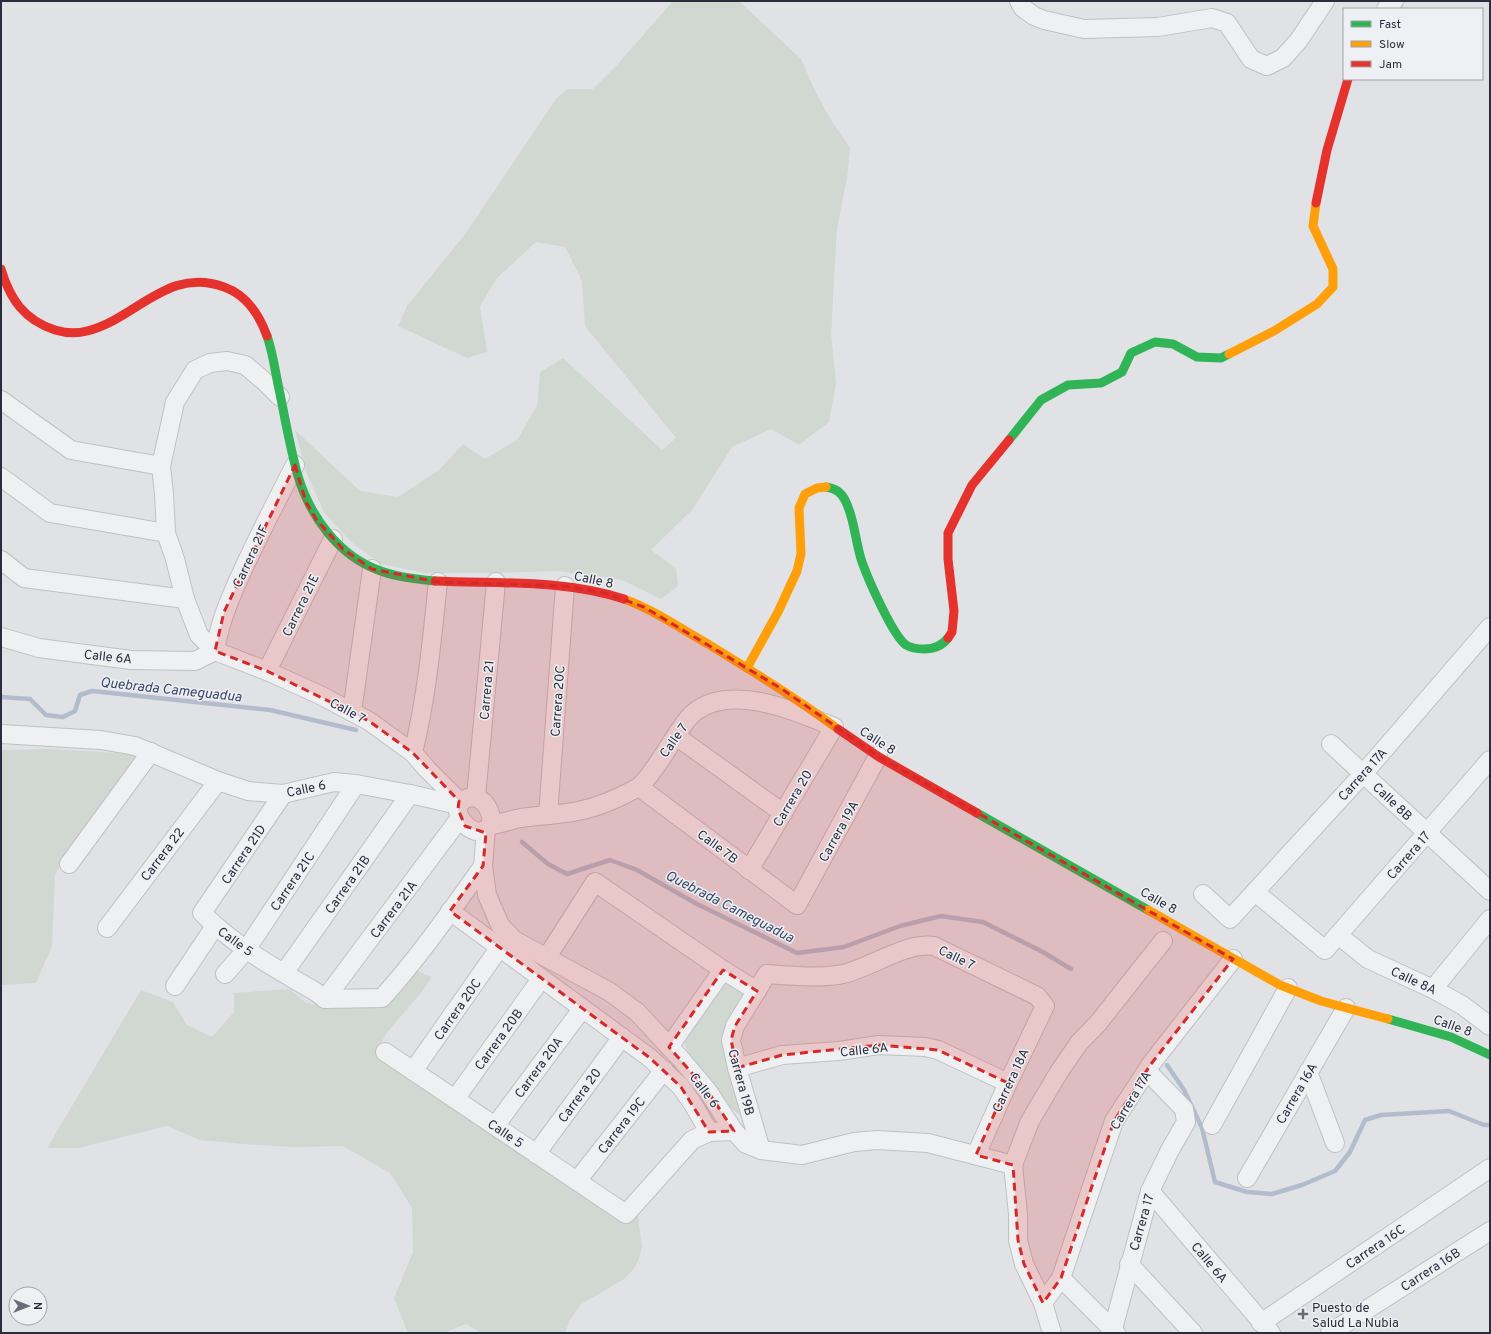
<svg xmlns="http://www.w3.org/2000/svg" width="1491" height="1334" font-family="Overpass,sans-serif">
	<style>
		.green { fill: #d0d8d1 }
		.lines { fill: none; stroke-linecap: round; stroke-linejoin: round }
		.stream { stroke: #b2bccd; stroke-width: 4.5 }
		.street-casing { stroke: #bfc0c3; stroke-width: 20 }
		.street { stroke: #eff0f2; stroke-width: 18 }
		.fast { stroke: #30b455; stroke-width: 9 }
		.slow { stroke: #ff9f0a; stroke-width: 9 }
		.jam { stroke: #e5322d; stroke-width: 9 }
		.marked { fill: #d62828; fill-opacity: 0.2; stroke: #d62828; stroke-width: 3; stroke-dasharray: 8 5; stroke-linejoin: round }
		.poi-dot { fill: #6a6d77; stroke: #eef0f4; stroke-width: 1.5 }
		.labels { text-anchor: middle; stroke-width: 3; stroke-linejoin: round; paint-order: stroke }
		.street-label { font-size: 13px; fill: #2a2e3c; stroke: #eef0f4 }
		.poi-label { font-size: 13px; fill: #2a2e3c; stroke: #eef0f4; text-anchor: start }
		.water-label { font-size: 14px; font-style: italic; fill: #38486b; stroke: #eef0f4 }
	</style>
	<rect width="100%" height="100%" fill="#e1e2e5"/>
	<g class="green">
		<path d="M 673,1 L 735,1 L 741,3 L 801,59 L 816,93 L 831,120 L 850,148 L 847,178 L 837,228 L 831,334 L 836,383 L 829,422 L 799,445 L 771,429 L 732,447 L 692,510 L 651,550 L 676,568 L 678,586 L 661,599 L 622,580 L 559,571 L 486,573 L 425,573 L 381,564 L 350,541 L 324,512 L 306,472 L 295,430 L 360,491 L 398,497 L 439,470 L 463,444 L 485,459 L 517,440 L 537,406 L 540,372 L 563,358 L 662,450 L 676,438 L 585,326 L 582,281 L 565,247 L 536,242 L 497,278 L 480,306 L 487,352 L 467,358 L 398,326 L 407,306 L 466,233 L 556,99 L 567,89 L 593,89 L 617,65 Z"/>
		<path d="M 52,749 L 135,754 L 134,762 L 68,851 L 55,875 L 52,946 L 36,983 L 1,985 L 1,750 Z"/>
		<path d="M 728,963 L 754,984 L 729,1028 L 750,1124 L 695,1077 L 681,1030 L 691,1018 Z"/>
		<path d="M 417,971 L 432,977 L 424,989 L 386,1034 L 375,1055 L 580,1193 L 621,1222 L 638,1216 L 642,1247 L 639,1259 L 633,1270 L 624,1279 L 580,1305 L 570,1320 L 565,1333 L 481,1333 L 466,1324 L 443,1333 L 408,1333 L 394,1298 L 413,1252 L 412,1208 L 390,1173 L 343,1146 L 294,1147 L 242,1144 L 200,1140 L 167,1126 L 79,1148 L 47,1148 L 141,990 L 173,1002 L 187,1025 L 212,1037 L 234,1012 L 234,993 L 290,989 L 306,1003 L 333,1009 L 384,1003 L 400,993 Z"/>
	</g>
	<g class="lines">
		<g class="stream">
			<path d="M 1,697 L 30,699 L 46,715 L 63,717 L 75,711 L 80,695 L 92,691 L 270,710 L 356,730"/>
			<path d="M 522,842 L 548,864 L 567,874 L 610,860 L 637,870 L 697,904 L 797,953 L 844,947 L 900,926 L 941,916 L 983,922 L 1043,952 L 1071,969"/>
			<path d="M 1167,1065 L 1184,1090 L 1202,1128 L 1215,1182 L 1247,1192 L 1272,1194 L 1302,1185 L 1335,1171 L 1350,1152 L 1365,1120 L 1381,1115 L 1449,1111 L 1484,1125 L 1490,1125"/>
		</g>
		<g class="street-casing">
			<g id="street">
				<path d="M 1019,1 L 1023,8 L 1034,16 L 1044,20 L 1084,29 L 1158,27 L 1212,18 L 1227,23 L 1251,59 L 1267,66 L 1283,58 L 1299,40 L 1325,1"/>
				<path d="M 1386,9 L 1394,1"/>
				<path d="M 280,397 L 263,380 L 245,365 L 227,361 L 210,363 L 195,370 L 175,402 L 161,466 L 164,494 L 166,533 L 175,559 L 185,599 L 199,635 L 215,651 L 267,671 L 320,695 L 369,721 L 413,753 L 427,769 L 460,802"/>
				<path d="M 1,400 L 71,450 L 161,466"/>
				<path d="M 1,477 L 50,513 L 166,533"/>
				<path d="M 1,560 L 24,578 L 185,599"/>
				<path d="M 1,637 L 39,648 L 131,660 L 195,661 L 215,651"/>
				<path d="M 215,651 C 220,618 234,589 248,559 C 263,527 279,496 295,465"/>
				<path d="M 267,671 L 333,539"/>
				<path d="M 352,712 L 372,569"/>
				<path d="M 1,734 L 101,740 L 135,746 L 218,781 L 248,791 L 283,794 L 334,782 L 356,784 L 410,794 L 458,805"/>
				<path d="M 676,736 L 783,813"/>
				<path d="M 1331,744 L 1490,891"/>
				<path d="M 413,753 C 427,696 432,639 438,582"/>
				<path d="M 639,787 L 797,905 L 878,756"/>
				<path d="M 283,794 L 202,913 C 235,946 276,969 316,992 L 325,999 L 382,998 C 419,957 451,911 483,866"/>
				<path d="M 473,797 C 487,800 491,811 492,825 L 482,832 C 461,832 445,800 473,797 Z"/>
				<path d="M 476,797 L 496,582"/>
				<path d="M 548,815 L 565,586"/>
				<path d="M 492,825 C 502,823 511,820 521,818 C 540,815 560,815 578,811 C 599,807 619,798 637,788 C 646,783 667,750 673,740 C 680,730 686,718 696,711 C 733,684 796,711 834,727 L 749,870"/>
				<path d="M 486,829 L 483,866 L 487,895 L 500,925 L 514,940 L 610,992 L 637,1012 L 680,1058 L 707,1090 L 734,1131 L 746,1144 L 761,1150 L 802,1155 L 854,1142 L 877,1140 L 928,1143 L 1013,1165"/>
				<path d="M 69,864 L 151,752"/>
				<path d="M 1255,892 L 1325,950 L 1490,760"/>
				<path d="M 1203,894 L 1230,919 L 1363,774 L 1490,627"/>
				<path d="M 450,911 L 650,1058 L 681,1087 L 693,1104 L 709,1132"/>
				<path d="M 107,928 L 218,781"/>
				<path d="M 1338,935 L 1368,959 L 1433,989 L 1462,1005 L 1490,1026"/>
				<path d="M 547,957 L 595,882 L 723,970 L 757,991"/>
				<path d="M 284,973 L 410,794"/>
				<path d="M 225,974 L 246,950 L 356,784"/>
				<path d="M 175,986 L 215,926"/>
				<path d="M 1433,989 L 1490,919"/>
				<path d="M 325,999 L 460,818"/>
				<path d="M 669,1047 L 723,970"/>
				<path d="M 385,1052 L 626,1214 L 692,1140 L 709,1132 L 734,1131"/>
				<path d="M 737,1068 L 782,1055 L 839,1051 L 879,1045 L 925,1047 L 938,1050 L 1008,1083"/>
				<path d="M 413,1071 L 500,947"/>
				<path d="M 1308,1072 L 1335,1143"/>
				<path d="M 455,1099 L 541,979"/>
				<path d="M 1212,1125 L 1288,988"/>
				<path d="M 495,1126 L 582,1009"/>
				<path d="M 761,1150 L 737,1068 L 731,1040 L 735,1026 L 767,974 C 792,976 824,979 847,973 C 875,965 907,942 934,946 L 1037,996 L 1045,1006 L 1008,1083 L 976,1155"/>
				<path d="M 536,1154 L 622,1037"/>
				<path d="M 1247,1178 L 1346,1008"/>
				<path d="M 577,1181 L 664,1070"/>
				<path d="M 1150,1191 L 1271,1333"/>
				<path d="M 1129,1264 L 1193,1333"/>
				<path d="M 1061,1278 L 1116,1333"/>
				<path d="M 1043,1303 L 1061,1278 L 1114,1121 L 1151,1064 L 1233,959"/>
				<path d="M 1261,1323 L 1490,1168"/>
				<path d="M 1113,1329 L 1150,1191 L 1170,1150 L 1186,1122 L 1184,1109 L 1147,1071"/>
				<path d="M 1052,1333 L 1043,1303 L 1024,1264 L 1018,1240 L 1018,1214 L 1013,1165 L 1030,1121 L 1059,1072 L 1079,1043 L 1099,1022 L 1163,941"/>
				<path d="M 1330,1333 L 1490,1231"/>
			</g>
		</g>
		<use href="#street" class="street"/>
		<g class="fast">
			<path d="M 267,336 C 273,353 275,371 279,389 C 285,418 290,448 298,476 C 310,516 338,555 378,570 C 396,577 415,579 435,581"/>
			<path d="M 1009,440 L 1041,400 L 1068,385 L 1101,383 L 1122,372 L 1131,353 L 1155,342 L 1173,344 L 1197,357 L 1221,358 L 1229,354"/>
			<path d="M 826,487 C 834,488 841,492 845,500 C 855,519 855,542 862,562 C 868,579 893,636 906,645 C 911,648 918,649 924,649 C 933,649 942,646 948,638"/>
			<path d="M 977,813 L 1148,910"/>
			<path d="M 1388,1019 L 1451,1037 L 1490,1055"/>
		</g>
		<g class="slow">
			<path d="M 1229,354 L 1274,331 L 1317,304 L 1333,287 L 1333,269 L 1313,226 L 1316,203"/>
			<path d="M 624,599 C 654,610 680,628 708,644 C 752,671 796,698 838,729"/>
			<path d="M 747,668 L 778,612 L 797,571 L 801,554 L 799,508 L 805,494 L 817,488 L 826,487"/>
			<path d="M 1148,910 L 1280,985 L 1321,1001 L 1388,1019"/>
		</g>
		<g class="jam">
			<path d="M 1316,203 L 1327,150 L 1348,79"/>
			<path d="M 1,269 C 10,299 24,320 55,330 C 65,333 76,334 87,331 C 136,319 168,266 224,287 C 247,295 259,314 267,336"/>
			<path d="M 435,581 C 498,584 563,579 624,599"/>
			<path d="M 948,638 L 952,632 L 954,611 L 948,559 L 948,533 L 972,485 L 1009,440"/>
			<path d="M 838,729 L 879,757 L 977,813"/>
		</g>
	</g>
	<path class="marked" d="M 295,465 L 306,502 L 316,519 L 343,549 L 372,569 L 438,582 L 565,586 L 605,593 L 644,607 L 782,689 L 878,756 L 1233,959 L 1151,1064 L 1114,1121 L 1061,1278 L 1043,1303 L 1024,1264 L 1018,1240 L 1013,1165 L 976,1155 L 1008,1083 L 938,1050 L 879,1045 L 782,1055 L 737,1068 L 731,1040 L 735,1026 L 757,991 L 723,970 L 669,1047 L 707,1090 L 734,1131 L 709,1132 L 681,1087 L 650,1058 L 450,911 L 483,866 L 486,833 L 465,826 L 458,809 L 459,801 L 413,753 L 369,721 L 267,671 L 215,651 L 224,612 Z"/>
	<path class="poi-dot" d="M1301 1308h4v4h4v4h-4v4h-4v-4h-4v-4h4z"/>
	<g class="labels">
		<g class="street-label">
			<text transform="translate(250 556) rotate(-65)" y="5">Carrera 21F</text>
			<text transform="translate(594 579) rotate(12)" y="5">Calle 8</text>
			<text transform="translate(300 605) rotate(-64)" y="5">Carrera 21E</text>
			<text transform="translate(108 656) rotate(6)" y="5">Calle 6A</text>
			<text transform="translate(486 690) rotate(-85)" y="5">Carrera 21</text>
			<text transform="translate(557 701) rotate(-86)" y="5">Carrera 20C</text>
			<text transform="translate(348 710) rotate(28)" y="5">Calle 7</text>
			<text transform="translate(673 740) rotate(-55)" y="5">Calle 7</text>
			<text transform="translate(878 740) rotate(33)" y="5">Calle 8</text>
			<text transform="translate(1362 774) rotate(-48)" y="5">Carrera 17A</text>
			<text transform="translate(306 788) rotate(-12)" y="5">Calle 6</text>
			<text transform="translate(792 798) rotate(-59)" y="5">Carrera 20</text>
			<text transform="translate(1393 801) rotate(43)" y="5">Calle 8B</text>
			<text transform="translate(838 831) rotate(-61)" y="5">Carrera 19A</text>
			<text transform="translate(718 846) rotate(37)" y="5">Calle 7B</text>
			<text transform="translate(162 854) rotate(-53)" y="5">Carrera 22</text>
			<text transform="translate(243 854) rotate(-56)" y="5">Carrera 21D</text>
			<text transform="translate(1408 855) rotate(-49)" y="5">Carrera 17</text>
			<text transform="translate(292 881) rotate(-56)" y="5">Carrera 21C</text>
			<text transform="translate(347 884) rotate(-55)" y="5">Carrera 21B</text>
			<text transform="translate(1159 900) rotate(30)" y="5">Calle 8</text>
			<text transform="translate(393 909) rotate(-53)" y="5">Carrera 21A</text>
			<text transform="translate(236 941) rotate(36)" y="5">Calle 5</text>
			<text transform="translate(957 957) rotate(26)" y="5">Calle 7</text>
			<text transform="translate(1414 980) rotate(25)" y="5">Calle 8A</text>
			<text transform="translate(457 1009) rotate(-55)" y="5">Carrera 20C</text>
			<text transform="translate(1453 1025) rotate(20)" y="5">Calle 8</text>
			<text transform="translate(498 1039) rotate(-54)" y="5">Carrera 20B</text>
			<text transform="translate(864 1049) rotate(-6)" y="5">Calle 6A</text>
			<text transform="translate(538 1067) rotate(-54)" y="5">Carrera 20A</text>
			<text transform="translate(1010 1080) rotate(-65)" y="5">Carrera 18A</text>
			<text transform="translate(742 1082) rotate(75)" y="5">Carrera 19B</text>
			<text transform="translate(705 1090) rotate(53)" y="5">Calle 6</text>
			<text transform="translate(1296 1093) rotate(-60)" y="5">Carrera 16A</text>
			<text transform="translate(579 1095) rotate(-54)" y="5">Carrera 20</text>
			<text transform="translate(1130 1100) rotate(-59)" y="5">Carrera 17A</text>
			<text transform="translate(621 1125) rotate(-52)" y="5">Carrera 19C</text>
			<text transform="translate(506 1133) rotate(34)" y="5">Calle 5</text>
			<text transform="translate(1141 1222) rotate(-74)" y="5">Carrera 17</text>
			<text transform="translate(1375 1246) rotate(-34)" y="5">Carrera 16C</text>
			<text transform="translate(1210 1262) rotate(50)" y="5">Calle 6A</text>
			<text transform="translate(1430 1269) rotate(-33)" y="5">Carrera 16B</text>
		</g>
		<g class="poi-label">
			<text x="1312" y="1312">Puesto de<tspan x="1312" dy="15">Salud La Nubia</tspan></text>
		</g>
		<g class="water-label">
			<text transform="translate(171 689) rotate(6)" y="5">Quebrada Cameguadua</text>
			<text transform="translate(730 906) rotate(27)" y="5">Quebrada Cameguadua</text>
		</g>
	</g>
	<rect width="1491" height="1334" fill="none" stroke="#2a2e3c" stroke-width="4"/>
	<rect x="1343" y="8" width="140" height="72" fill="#eef0f4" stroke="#a0a2aa"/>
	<rect x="1351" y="21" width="20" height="6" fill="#30b455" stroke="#a0a2aa"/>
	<text x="1379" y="28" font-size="12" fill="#2a2e3c">Fast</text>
	<rect x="1351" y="41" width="20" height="6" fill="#ff9f0a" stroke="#a0a2aa"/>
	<text x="1379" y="48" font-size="12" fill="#2a2e3c">Slow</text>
	<rect x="1351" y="61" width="20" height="6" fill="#e5322d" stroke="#a0a2aa"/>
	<text x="1379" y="68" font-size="12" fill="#2a2e3c">Jam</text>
	<g transform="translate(28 1306) rotate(90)"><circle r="19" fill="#eef0f4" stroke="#a0a2aa"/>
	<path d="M0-3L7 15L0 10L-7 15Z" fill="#6a6d77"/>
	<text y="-6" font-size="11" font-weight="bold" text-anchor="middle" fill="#2a2e3c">N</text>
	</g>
</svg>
